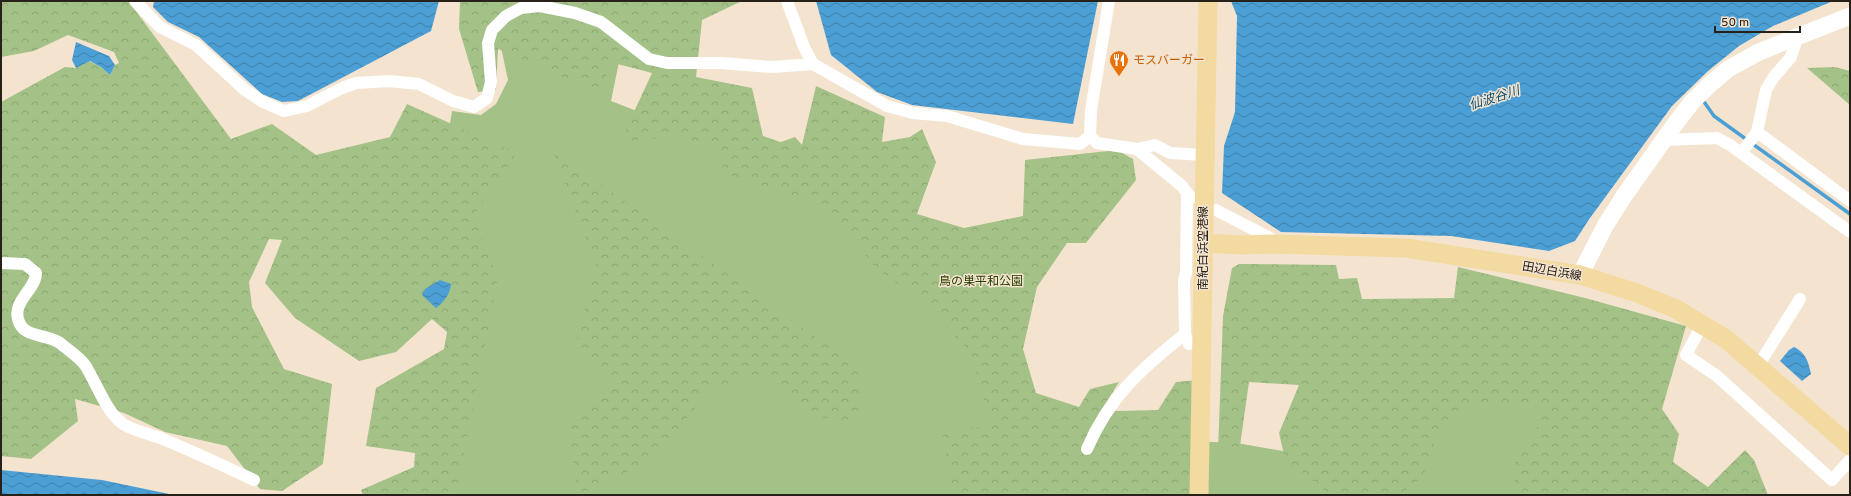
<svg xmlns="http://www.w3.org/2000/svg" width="1851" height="496" font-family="Overpass,'Noto Sans JP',sans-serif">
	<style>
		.grass { fill: #a4c287 }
		.forest { fill: url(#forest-crowns) }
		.water { fill: url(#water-waves) }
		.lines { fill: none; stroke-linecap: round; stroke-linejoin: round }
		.stream { stroke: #4c9fd5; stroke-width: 3.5 }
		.street { stroke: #fff; stroke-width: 12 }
		.secondary { stroke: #fff; stroke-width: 17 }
		.primary { stroke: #f2daa1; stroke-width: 19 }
		.labels { text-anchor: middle; stroke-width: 3; stroke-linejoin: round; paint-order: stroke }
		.food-label { font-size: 12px; fill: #c56008; stroke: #f4e4cf; text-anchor: start }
		.street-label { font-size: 12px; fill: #27211a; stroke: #f4e4cf }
		.park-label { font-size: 12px; fill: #263d02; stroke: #f4e4cf }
		.water-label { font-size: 13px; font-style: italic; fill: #0c4e72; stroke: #f4e4cf }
	</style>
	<defs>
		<pattern id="forest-crowns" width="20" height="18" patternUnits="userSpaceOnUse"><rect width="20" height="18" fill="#a4c287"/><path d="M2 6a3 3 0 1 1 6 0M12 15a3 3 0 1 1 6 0" fill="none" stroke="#8da674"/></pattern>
		<pattern id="water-waves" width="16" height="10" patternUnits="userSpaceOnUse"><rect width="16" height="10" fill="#4c9fd5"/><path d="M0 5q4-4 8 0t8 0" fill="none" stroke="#3f81ac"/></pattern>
	</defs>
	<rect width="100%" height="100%" fill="#f4e4cf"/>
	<g class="grass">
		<path d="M 499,38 L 620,57 L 611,101 L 747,154 L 795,137 L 889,242 L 952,299 L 1004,433 L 1237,443 L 1294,453 L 1338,495 L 446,495 L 491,263 L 441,180 L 452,111 L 481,115 L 496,104 L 508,80 Z"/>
		<path d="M 1526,369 L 1606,495 L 1383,495 L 1465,394 Z"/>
	</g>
	<g class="forest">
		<path d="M 1,1 L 133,1 L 132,6 L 231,139 L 272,124 L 316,155 L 390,137 L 407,104 L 517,153 L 473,216 L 498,278 L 456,495 L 363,495 L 361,490 L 414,467 L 415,453 L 366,446 L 376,388 L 444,349 L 447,332 L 432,319 L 396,352 L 359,361 L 295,318 L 265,283 L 282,240 L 269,239 L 249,282 L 252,307 L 284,369 L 332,384 L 323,464 L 282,491 L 260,489 L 227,446 L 165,432 L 124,413 L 75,399 L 78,421 L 31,459 L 1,456 L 1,102 L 65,67 L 76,68 L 89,61 L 101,67 L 110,75 L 115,65 L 119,63 L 114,52 L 68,35 L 34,51 L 1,57 Z"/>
		<path d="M 460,1 L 742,1 L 702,20 L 696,77 L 752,88 L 763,136 L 801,149 L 816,86 L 885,117 L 882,142 L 910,137 L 922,129 L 936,162 L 917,214 L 964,228 L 1023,216 L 1025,160 L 1117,150 L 1133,159 L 1136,180 L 1086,243 L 1067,243 L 1037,287 L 1023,349 L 1036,393 L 1079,407 L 1090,389 L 1119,382 L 1102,409 L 1118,411 L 1158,410 L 1176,382 L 1197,380 L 1189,495 L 961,495 L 954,492 L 942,433 L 991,425 L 971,353 L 919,298 L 877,270 L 829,208 L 723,173 L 721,151 L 679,136 L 620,142 L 652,73 L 610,62 L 601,94 L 498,49 L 496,90 L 478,92 L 459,29 Z"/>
		<path d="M 1835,67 L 1850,71 L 1850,105 L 1807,68 Z"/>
		<path d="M 552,149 L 862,370 L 862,424 L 813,416 L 770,373 L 709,390 L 656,459 L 578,495 L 569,425 L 615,383 L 574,351 L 596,264 Z"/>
		<path d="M 1239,264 L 1336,265 L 1339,279 L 1357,278 L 1362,299 L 1454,298 L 1458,267 L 1585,298 L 1686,326 L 1662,409 L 1679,434 L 1673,462 L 1708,487 L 1745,450 L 1754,460 L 1768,495 L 1516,495 L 1513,465 L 1536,432 L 1541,408 L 1465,406 L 1447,428 L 1436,438 L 1423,477 L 1400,495 L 1330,495 L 1285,459 L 1279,433 L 1299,385 L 1249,382 L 1239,453 L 1218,451 L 1223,316 L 1232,268 Z"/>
	</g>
	<g class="water">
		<path d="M 154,1 L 439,1 L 431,31 L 298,101 L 282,102 L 262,94 L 199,37 L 168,22 L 153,7 Z"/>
		<path d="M 816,1 L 1098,1 L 1073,124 L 912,105 L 877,92 L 831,55 Z"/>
		<path d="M 1231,1 L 1833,1 L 1773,26 L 1739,46 L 1708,71 L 1672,106 L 1590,218 L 1575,241 L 1549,251 L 1451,236 L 1281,232 L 1222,193 L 1224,146 L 1235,112 L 1237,16 Z"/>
		<path d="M 76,42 L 109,56 L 115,65 L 110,75 L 101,67 L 90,61 L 76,68 L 72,60 Z"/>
		<path d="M 440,280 L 451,284 C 450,294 444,302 436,308 L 422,295 L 425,289 Z"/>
		<path d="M 1794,347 C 1806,353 1808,361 1811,374 L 1802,381 L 1780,361 L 1789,350 Z"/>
		<path d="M 1,470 L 102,480 L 174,495 L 1,495 Z"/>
	</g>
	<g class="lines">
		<path class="stream" d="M 1702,99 L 1714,116 L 1850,214"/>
		<g class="street">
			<path d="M 135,1 L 160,27 L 196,45 L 245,90 L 263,102 L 284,111 L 307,106 L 342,88 L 356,83 L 389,81 L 419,84 L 453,101 L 474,107 L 487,98 L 491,82 L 488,43 L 492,30 L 506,16 L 521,8 L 540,6 L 575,13 L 601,22 L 649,59 L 667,63 L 721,63 L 772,67 L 813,64 L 887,106 L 913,113 L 947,116 L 1023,139 L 1080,144 L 1090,136"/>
			<path d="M 787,1 L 804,47 L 813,64"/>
			<path d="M 1109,1 L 1091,110 L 1090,136 L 1097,143 L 1137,149 L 1155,145 L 1170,153 L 1204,155"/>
			<path d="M 1757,132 L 1850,201"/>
			<path d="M 1664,140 L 1717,138 L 1730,145 L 1850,232"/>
			<path d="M 1137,149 L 1182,186 L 1191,198"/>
			<path d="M 1742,152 L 1757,132 L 1766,90 L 1773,78 L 1791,57 L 1797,38"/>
			<path d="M 1187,193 L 1186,273 L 1184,280 L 1185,334 L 1189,344 L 1203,343"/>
			<path d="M 1216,210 L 1270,238 L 1271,244"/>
			<path d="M 1,263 L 25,264 L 36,273 C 36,289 13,301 18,319 C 23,339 46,333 60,343 C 68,350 79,357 85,365 C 96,382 106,412 123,424 C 134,431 150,434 163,439 C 194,452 224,466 254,480"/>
			<path d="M 1702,325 L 1686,355 L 1717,376 L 1832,480 L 1850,460"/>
			<path d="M 1758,366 L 1800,299"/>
			<path d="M 1087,449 C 1109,397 1142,368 1185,334"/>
		</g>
		<path class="secondary" d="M 1580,275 L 1605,226 L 1624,196 L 1675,124 L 1692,102 L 1708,86 L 1728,69 L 1759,52 L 1850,16"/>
		<g class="primary">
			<path d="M 1203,243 L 1242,245 L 1271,244 L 1406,248 L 1580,275 L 1637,293 L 1676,309 L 1726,339 L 1850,446"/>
			<path d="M 1199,495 C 1203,330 1204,166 1208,1"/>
		</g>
	</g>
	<defs>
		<g id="restaurant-pin" transform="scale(1)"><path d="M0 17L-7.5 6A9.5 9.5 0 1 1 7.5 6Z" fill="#e8710a" stroke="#f4e4cf"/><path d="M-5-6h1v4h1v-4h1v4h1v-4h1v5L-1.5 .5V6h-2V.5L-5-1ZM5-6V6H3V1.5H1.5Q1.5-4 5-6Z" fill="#fff"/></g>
	</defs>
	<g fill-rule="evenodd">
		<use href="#restaurant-pin" x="1119" y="60"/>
	</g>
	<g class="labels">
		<g class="food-label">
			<text x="1133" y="64">モスバーガー</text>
		</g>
		<g class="street-label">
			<text transform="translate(1203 248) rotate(-90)" y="4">南紀白浜空港線</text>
			<text transform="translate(1552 271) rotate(10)" y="4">田辺白浜線</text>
		</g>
		<g class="park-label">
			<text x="981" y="285">鳥の巣平和公園</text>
		</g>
		<g class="water-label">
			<text transform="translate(1494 97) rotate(-18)" y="5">仙波谷川</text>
		</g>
	</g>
	<rect width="1851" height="496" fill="none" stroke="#27211a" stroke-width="4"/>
	<path d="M1715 26v6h85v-6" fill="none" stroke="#27211a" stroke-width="2"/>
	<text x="1721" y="26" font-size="12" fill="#27211a" stroke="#f4e4cf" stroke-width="3" paint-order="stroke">50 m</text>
</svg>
